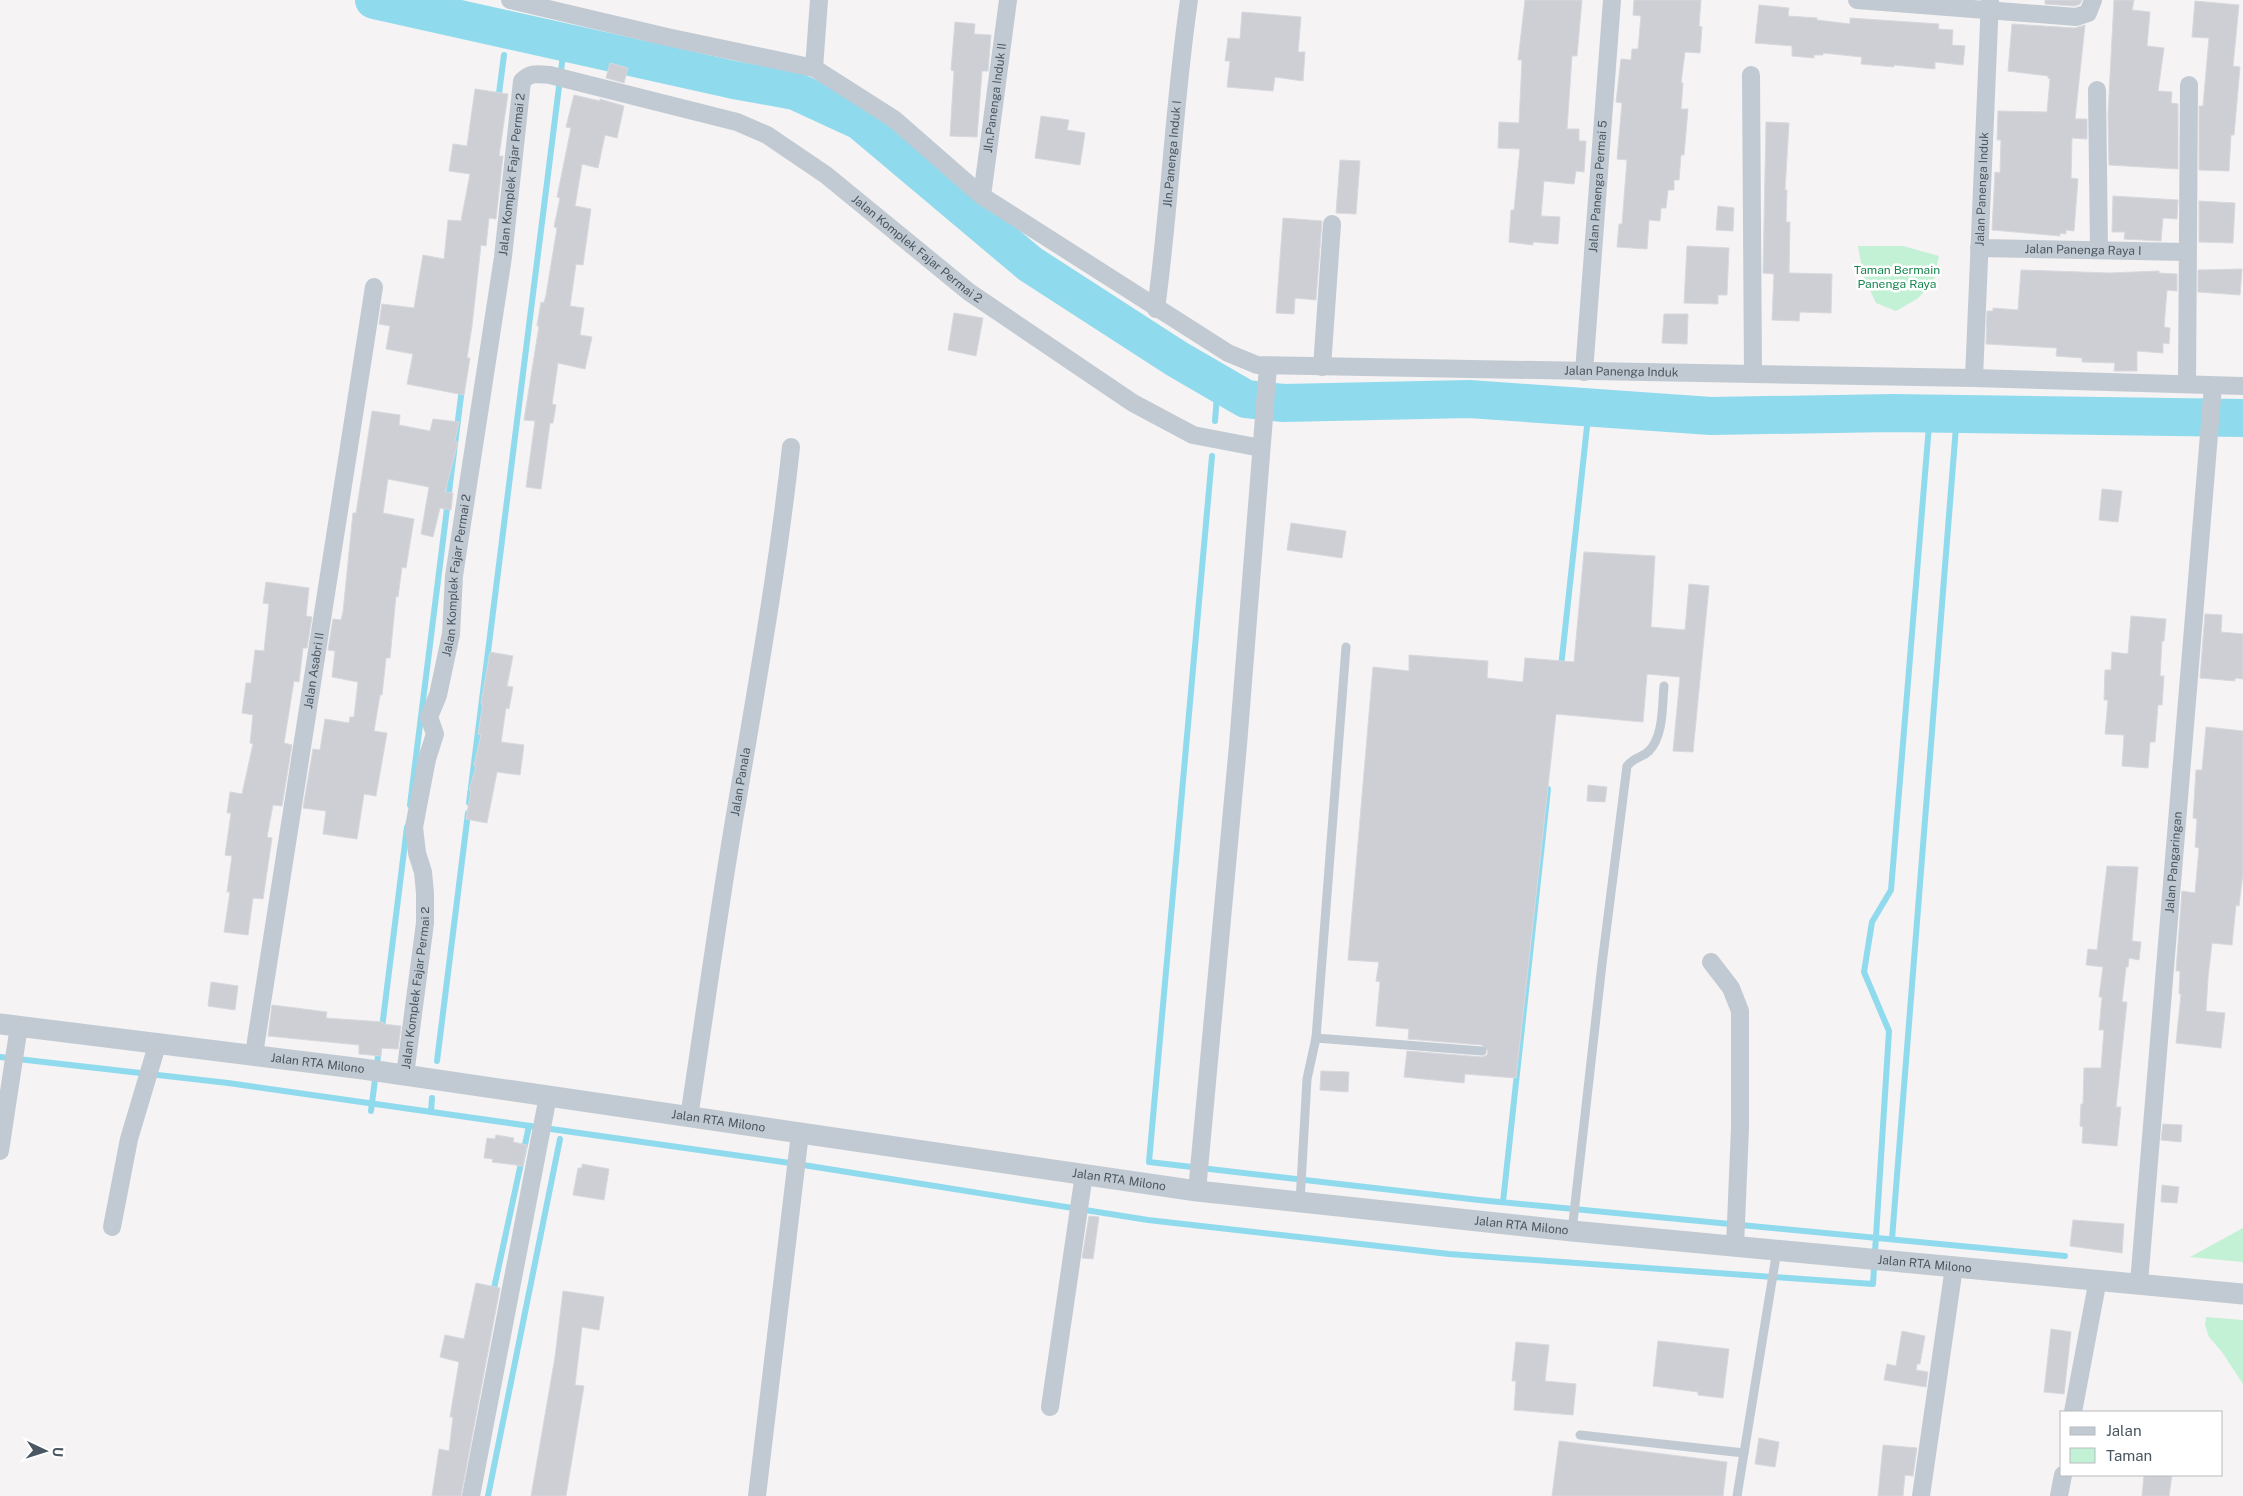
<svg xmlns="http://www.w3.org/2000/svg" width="2243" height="1496" font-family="'Public Sans',sans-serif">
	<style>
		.green { fill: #c3f1d5 }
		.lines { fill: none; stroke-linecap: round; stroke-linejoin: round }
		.stream { stroke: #90daee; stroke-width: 6 }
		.river { stroke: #90daee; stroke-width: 38 }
		.building { fill: #cdcfd5; stroke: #d7d9de }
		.service { stroke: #c1cad2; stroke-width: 9 }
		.minor { stroke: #c1cad2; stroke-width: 18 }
		.tertiary { stroke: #c1cad2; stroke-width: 21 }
		.labels { text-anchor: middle; stroke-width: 5; stroke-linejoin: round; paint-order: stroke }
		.street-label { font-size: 12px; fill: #4a5661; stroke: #fff }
		.park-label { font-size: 12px; fill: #17864f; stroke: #fff }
	</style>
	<rect width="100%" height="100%" fill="#f5f3f3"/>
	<g class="green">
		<path d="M 1858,246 L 1903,246 L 1939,256 L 1933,283 L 1917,299 L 1896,311 L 1876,303 L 1863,275 Z"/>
		<path d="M 2243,1228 L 2243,1262 L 2190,1257 Z"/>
		<path d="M 2206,1317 L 2243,1320 L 2243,1384 L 2222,1352 L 2209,1337 L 2205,1325 Z"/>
	</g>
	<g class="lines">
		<g class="stream">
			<path d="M 498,101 L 504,55"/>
			<path d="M 1284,403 L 1488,390 L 1664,402 L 1830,408 L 2021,405 L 2243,410"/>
			<path d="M 1215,421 L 1218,382"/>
			<path d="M 1212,456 L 1149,1162 L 1479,1200 L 2065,1256"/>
			<path d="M 1561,667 L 1589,408"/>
			<path d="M 469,803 L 563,55"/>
			<path d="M 410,805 L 462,388"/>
			<path d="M 382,1028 L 407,827"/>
			<path d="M 0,1057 L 228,1083 L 797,1164 L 1148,1220 L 1449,1254 L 1873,1284 L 1889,1031 L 1864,972 L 1872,922 L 1891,890 L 1930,413"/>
			<path d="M 437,1061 L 468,813"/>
			<path d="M 371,1111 L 379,1048"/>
			<path d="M 431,1112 L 432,1098"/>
			<path d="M 1503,1202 L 1548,789"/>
			<path d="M 1892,1239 L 1957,414"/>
			<path d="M 493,1293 L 529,1126"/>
			<path d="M 488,1496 L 560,1139"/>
		</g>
		<path class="river" d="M 374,0 L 734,80 L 795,91 L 860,121 L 1030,264 L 1177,359 L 1246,399 L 1284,403 L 1469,399 L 1711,416 L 1892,413 L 2243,418"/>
	</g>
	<g class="building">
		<path d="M 1525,0 L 1582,0 L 1577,56 L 1572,56 L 1567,129 L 1579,129 L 1579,141 L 1586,141 L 1584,172 L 1576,171 L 1574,184 L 1544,181 L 1541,216 L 1560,217 L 1558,244 L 1533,242 L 1533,245 L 1509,242 L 1511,210 L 1514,210 L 1520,149 L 1498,148 L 1499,122 L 1519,123 L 1522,60 L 1518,60 Z"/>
		<path d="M 1634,0 L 1701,0 L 1699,26 L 1702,27 L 1700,53 L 1685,52 L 1681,83 L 1683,83 L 1681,109 L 1688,109 L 1684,155 L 1681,155 L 1679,180 L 1674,180 L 1674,190 L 1668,190 L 1666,208 L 1661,208 L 1660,221 L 1649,220 L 1647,249 L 1617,247 L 1619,224 L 1622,224 L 1627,160 L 1617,159 L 1622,103 L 1616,102 L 1621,59 L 1631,60 L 1632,49 L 1638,49 L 1641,16 L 1633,15 Z"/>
		<path d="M 2045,0 L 2082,0 L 2080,4 L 2075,6 L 2045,4 Z"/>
		<path d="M 2114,0 L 2134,0 L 2132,10 L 2150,12 L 2147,46 L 2164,48 L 2158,91 L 2172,92 L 2171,103 L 2178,104 L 2178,169 L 2109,165 L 2108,115 Z"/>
		<path d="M 2195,1 L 2239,5 L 2233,66 L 2240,67 L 2234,135 L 2231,135 L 2229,171 L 2199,170 L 2199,106 L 2203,106 L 2209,38 L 2192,37 Z"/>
		<path d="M 1759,5 L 1789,8 L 1788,16 L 1817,18 L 1817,20 L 1850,24 L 1850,18 L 1939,24 L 1938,29 L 1953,30 L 1952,45 L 1965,46 L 1963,65 L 1935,62 L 1935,69 L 1894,65 L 1894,67 L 1861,64 L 1862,57 L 1823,53 L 1823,55 L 1814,55 L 1814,58 L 1792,56 L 1792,46 L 1755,43 Z"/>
		<path d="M 1242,12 L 1301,17 L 1298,52 L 1305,52 L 1303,81 L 1275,77 L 1273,91 L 1227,87 L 1230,61 L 1225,61 L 1228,38 L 1240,39 Z"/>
		<path d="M 955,22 L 975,24 L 974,34 L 991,35 L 988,71 L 982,71 L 977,137 L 950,136 L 954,71 L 951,70 Z"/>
		<path d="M 2012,24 L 2075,28 L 2085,25 L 2075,119 L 2087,119 L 2087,139 L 2072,138 L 2071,178 L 2078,179 L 2074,231 L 2066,230 L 2066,234 L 2060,233 L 2060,236 L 1992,230 L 1995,172 L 2000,173 L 2001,140 L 1997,140 L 1998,111 L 2047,112 L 2050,79 L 2048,78 L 2048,76 L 2008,71 Z"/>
		<path d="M 610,63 L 628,68 L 624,83 L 606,78 Z"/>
		<path d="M 475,89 L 508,94 L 499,156 L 503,156 L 496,219 L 489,218 L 486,246 L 481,245 L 472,326 L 467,358 L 470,358 L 464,395 L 407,384 L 413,354 L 386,349 L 390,326 L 379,324 L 382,304 L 414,308 L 423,255 L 444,259 L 448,220 L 461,221 L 470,174 L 449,171 L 453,144 L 467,146 Z"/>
		<path d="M 574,95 L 600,101 L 600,99 L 624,106 L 617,138 L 605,135 L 598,168 L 582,164 L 575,206 L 591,209 L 583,265 L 576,264 L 570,306 L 584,308 L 580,335 L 592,337 L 585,369 L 558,363 L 552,404 L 556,405 L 553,423 L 550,423 L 541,489 L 526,487 L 535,421 L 524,420 L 539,326 L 537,326 L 541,302 L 544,303 L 546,295 L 557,228 L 554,227 L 560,198 L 557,197 L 571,128 L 566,127 Z"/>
		<path d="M 1041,116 L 1069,120 L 1067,130 L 1085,133 L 1080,165 L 1035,158 Z"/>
		<path d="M 1766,122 L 1789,123 L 1785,190 L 1787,190 L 1786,222 L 1790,222 L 1789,273 L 1832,274 L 1831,313 L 1800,312 L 1799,321 L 1772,320 L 1774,274 L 1763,273 Z"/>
		<path d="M 1340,160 L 1360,161 L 1356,214 L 1336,213 Z"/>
		<path d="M 2113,196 L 2178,200 L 2177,219 L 2163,218 L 2161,241 L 2124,239 L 2125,232 L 2112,232 Z"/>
		<path d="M 2199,201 L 2235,203 L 2233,243 L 2199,242 Z"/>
		<path d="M 1718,206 L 1734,208 L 1733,231 L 1716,230 Z"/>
		<path d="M 1283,218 L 1322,221 L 1316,300 L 1295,298 L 1294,314 L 1276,313 Z"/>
		<path d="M 1687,246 L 1729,248 L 1727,295 L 1718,295 L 1718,304 L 1684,303 Z"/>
		<path d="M 2242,269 L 2240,295 L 2198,292 L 2198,270 Z"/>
		<path d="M 2021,270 L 2110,273 L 2159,271 L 2159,273 L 2177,274 L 2177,291 L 2167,290 L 2164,327 L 2170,328 L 2169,344 L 2163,343 L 2163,353 L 2137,351 L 2137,371 L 2114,371 L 2115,363 L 2082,362 L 2082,358 L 2056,356 L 2057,348 L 1986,344 L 1987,311 L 1993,311 L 1993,308 L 2018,310 Z"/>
		<path d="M 954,313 L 983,318 L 976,356 L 948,350 Z"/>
		<path d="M 1664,314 L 1688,314 L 1687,344 L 1662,343 Z"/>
		<path d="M 372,411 L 400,415 L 399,425 L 430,431 L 433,419 L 459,422 L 455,441 L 458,442 L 445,492 L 453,493 L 451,510 L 440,508 L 433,537 L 421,534 L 429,487 L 388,479 L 383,513 L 414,519 L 406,568 L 402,567 L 398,597 L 396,596 L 390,658 L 386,658 L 382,695 L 380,695 L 374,731 L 387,733 L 376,796 L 364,794 L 357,839 L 323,834 L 326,811 L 303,808 L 313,749 L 320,750 L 325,719 L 349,723 L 350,717 L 354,717 L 358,682 L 332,677 L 335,651 L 328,650 L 333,619 L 341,620 L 343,612 L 353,513 L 356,513 Z"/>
		<path d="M 2102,489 L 2122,491 L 2118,522 L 2099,520 Z"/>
		<path d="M 1291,523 L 1346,531 L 1342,558 L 1287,550 Z"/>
		<path d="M 1584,552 L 1655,556 L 1651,627 L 1685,630 L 1689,584 L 1709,586 L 1693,752 L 1673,751 L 1680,677 L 1647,674 L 1643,722 L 1556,714 L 1516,1078 L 1465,1074 L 1464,1083 L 1404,1077 L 1407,1051 L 1482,1057 L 1487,1055 L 1488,1051 L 1482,1045 L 1408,1039 L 1409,1029 L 1376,1026 L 1380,982 L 1376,981 L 1379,962 L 1348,960 L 1373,667 L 1409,671 L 1409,655 L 1488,661 L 1487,678 L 1523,682 L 1525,658 L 1574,662 Z"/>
		<path d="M 266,582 L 309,588 L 306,616 L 312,617 L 307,648 L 303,648 L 299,682 L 294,681 L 284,743 L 292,745 L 282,806 L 273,805 L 267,837 L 272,838 L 263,899 L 253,898 L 248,935 L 224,932 L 230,892 L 227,892 L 232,856 L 225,855 L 231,813 L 227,813 L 230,792 L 242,794 L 253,744 L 250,743 L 253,715 L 242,713 L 246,683 L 251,683 L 255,650 L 264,651 L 269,604 L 263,603 Z"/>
		<path d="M 2205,614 L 2222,615 L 2221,632 L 2243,634 L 2243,679 L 2235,678 L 2235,681 L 2200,678 Z"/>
		<path d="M 2131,616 L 2166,619 L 2164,641 L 2162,641 L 2160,676 L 2164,676 L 2162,705 L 2158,705 L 2155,742 L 2150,742 L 2148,768 L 2122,766 L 2124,735 L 2105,734 L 2108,700 L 2104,700 L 2105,670 L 2111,670 L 2112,652 L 2128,654 Z"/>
		<path d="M 490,652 L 513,656 L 507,686 L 513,687 L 509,709 L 506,708 L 501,742 L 524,745 L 520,775 L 497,772 L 487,823 L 466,819 L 471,791 L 469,790 L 476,767 L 474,766 L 481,735 L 478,734 L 483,704 L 481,704 Z"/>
		<path d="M 2206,727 L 2243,731 L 2243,873 L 2239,906 L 2236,905 L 2232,945 L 2212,943 L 2208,978 L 2206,1011 L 2225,1013 L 2221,1048 L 2176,1043 L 2181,994 L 2179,994 L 2180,971 L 2176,971 L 2182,891 L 2195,893 L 2199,848 L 2195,847 L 2197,819 L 2193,818 L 2196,770 L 2202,770 Z"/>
		<path d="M 1588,785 L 1607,787 L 1605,802 L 1587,801 Z"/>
		<path d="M 2107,866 L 2138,867 L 2132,941 L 2141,942 L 2139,960 L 2129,958 L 2128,967 L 2126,967 L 2122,1002 L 2127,1002 L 2116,1107 L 2121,1107 L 2117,1146 L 2082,1143 L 2083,1127 L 2080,1126 L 2081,1104 L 2083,1104 L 2084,1068 L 2101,1068 L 2104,1030 L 2099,1030 L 2102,997 L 2099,997 L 2103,967 L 2086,965 L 2088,949 L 2097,950 Z"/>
		<path d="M 211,982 L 238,986 L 235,1010 L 208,1006 Z"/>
		<path d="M 272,1005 L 327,1012 L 326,1018 L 383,1022 L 383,1024 L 401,1026 L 398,1049 L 381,1048 L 381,1056 L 359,1054 L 359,1045 L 268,1036 Z"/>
		<path d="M 1321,1071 L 1349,1072 L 1348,1092 L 1320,1090 Z"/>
		<path d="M 2163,1124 L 2182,1125 L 2181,1142 L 2161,1140 Z"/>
		<path d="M 496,1135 L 514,1138 L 513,1142 L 527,1145 L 523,1166 L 492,1162 L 493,1159 L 484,1158 L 487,1138 L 495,1139 Z"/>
		<path d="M 582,1164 L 609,1169 L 604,1200 L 573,1195 L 578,1168 L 582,1168 Z"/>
		<path d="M 2162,1185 L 2179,1187 L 2177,1203 L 2161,1202 Z"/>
		<path d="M 1089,1216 L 1099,1217 L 1093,1259 L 1082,1258 Z"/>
		<path d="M 2073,1220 L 2124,1224 L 2122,1253 L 2070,1246 Z"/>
		<path d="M 476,1283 L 500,1288 L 461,1496 L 432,1496 L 439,1449 L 449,1451 L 453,1417 L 450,1417 L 459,1362 L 440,1357 L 445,1335 L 464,1339 Z"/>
		<path d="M 563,1291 L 604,1297 L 599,1330 L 582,1327 L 575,1385 L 584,1386 L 566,1496 L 531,1496 L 555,1357 Z"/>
		<path d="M 2051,1329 L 2071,1332 L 2064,1394 L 2044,1392 Z"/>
		<path d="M 1902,1331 L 1925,1336 L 1920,1364 L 1917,1364 L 1916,1370 L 1928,1372 L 1926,1387 L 1884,1380 L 1887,1364 L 1896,1366 Z"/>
		<path d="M 1658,1341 L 1729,1349 L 1723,1398 L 1698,1395 L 1698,1392 L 1653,1386 Z"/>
		<path d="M 1516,1342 L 1549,1345 L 1545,1381 L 1576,1384 L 1573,1415 L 1514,1410 L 1516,1381 L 1512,1381 Z"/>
		<path d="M 1759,1438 L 1779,1442 L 1775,1467 L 1755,1464 Z"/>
		<path d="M 1559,1441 L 1727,1462 L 1723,1496 L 1552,1496 Z"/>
		<path d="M 1883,1445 L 1917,1448 L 1913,1476 L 1905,1475 L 1903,1496 L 1878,1496 Z"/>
		<path d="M 2144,1475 L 2172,1475 L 2169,1496 L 2142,1496 Z"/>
	</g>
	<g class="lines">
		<g class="service">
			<path d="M 1316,1038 L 1346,647"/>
			<path d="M 1300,1202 L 1307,1079 L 1316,1038 L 1482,1051"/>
			<path d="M 1572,1231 L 1602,964 L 1627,766 C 1635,756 1642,758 1649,751 C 1664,735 1662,706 1664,686"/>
			<path d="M 1580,1435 L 1744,1453"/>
			<path d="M 1737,1496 L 1777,1250"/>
		</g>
		<g class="minor">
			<path id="s1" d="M 510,0 L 667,37 L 814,68 L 894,119 L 982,196 L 1228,353 L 1257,365 L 1974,378 L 2243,386"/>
			<path d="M 1857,0 L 2076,17 L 2088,13 L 2093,0"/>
			<path d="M 814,68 L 819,0"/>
			<path d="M 1751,75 L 1753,374"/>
			<path d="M 2097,90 L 2099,250"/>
			<path id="s2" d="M 982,196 L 1008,0"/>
			<path id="s3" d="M 1979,248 L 2186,252"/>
			<path id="s4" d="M 1156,309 C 1170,206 1174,102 1189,0"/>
			<path d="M 1322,367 L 1332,224"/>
			<path id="s5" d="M 1584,372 L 1612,0"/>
			<path id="s6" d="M 1974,378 L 1990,0"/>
			<path d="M 2187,384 L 2189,85"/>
			<path d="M 1711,962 L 1731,988 L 1740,1011 L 1740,1128 L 1735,1246"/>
			<path id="s7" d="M 254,1054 L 374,287"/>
			<path id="s8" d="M 405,1075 L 425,923 L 425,893 L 423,872 L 417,853 L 414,827 L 427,759 L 435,734 L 429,717 L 438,695 L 451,634 L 454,576 L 503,257 L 522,81 C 531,72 537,74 550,75 L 737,122 L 767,135 L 826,175 L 969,292 L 1133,403 L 1193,435 L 1261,448"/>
			<path id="s9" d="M 689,1117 C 705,1013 719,907 737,803 C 757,684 778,567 791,447"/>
			<path d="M 0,1151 L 19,1026"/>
			<path d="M 1197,1191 L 1238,745 L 1268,367"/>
			<path d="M 112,1227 L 129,1139 L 158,1042"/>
			<path id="s10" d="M 2139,1283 L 2213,386"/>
			<path d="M 1050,1407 L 1084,1174"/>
			<path d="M 2073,1412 L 2098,1279"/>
			<path d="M 471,1496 L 548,1096"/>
			<path d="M 757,1496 L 800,1133"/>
			<path d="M 1921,1496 L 1954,1267"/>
			<path d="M 2059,1496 L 2063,1475"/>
		</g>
		<path class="tertiary" id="s11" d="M 0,1024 L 363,1069 L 1197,1191 L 1572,1231 L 2243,1294"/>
	</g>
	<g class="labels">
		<g class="street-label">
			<text dy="4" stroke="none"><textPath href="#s2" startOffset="99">Jln.Panenga Induk II</textPath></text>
			<text dy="4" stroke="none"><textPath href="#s4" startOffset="156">Jln.Panenga Induk I</textPath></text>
			<text dy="4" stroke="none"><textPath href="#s8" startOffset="914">Jalan Komplek Fajar Permai 2</textPath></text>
			<text dy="4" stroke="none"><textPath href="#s5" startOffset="186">Jalan Panenga Permai 5</textPath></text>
			<text dy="4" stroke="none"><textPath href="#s6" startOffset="189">Jalan Panenga Induk</textPath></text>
			<text dy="4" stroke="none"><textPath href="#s8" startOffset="1452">Jalan Komplek Fajar Permai 2</textPath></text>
			<text dy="4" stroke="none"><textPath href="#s3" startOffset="104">Jalan Panenga Raya I</textPath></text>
			<text dy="4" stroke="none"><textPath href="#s1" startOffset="1211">Jalan Panenga Induk</textPath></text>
			<text dy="4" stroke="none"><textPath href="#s8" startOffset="509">Jalan Komplek Fajar Permai 2</textPath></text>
			<text dy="4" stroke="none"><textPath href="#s7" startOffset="388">Jalan Asabri II</textPath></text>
			<text dy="4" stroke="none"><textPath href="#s9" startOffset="339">Jalan Panala</textPath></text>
			<text dy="4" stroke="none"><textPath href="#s10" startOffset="422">Jalan Pangaringan</textPath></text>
			<text dy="4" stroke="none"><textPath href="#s8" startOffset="88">Jalan Komplek Fajar Permai 2</textPath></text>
			<text dy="4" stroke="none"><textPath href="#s11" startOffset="320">Jalan RTA Milono</textPath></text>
			<text dy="4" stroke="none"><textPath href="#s11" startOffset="725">Jalan RTA Milono</textPath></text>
			<text dy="4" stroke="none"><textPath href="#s11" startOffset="1130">Jalan RTA Milono</textPath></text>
			<text dy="4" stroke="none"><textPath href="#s11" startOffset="1535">Jalan RTA Milono</textPath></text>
			<text dy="4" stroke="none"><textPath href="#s11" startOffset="1940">Jalan RTA Milono</textPath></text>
		</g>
		<g class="park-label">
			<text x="1897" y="274">Taman Bermain<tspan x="1897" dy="14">Panenga Raya</tspan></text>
		</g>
	</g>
	<rect x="2060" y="1411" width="162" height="65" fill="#ffffff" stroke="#b7bbc0"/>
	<rect x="2070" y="1427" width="25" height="8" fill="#c1cad2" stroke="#b7bbc0"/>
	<text x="2106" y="1436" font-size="15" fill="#4a5661">Jalan</text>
	<rect x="2070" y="1448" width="25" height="15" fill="#c3f1d5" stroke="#b7bbc0"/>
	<text x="2106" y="1461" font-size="15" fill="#4a5661">Taman</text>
	<g transform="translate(45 1451) rotate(94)" stroke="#ffffff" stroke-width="4" paint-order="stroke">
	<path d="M0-4L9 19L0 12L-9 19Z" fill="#4a5661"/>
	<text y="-8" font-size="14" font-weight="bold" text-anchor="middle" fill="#4a5661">U</text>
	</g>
</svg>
